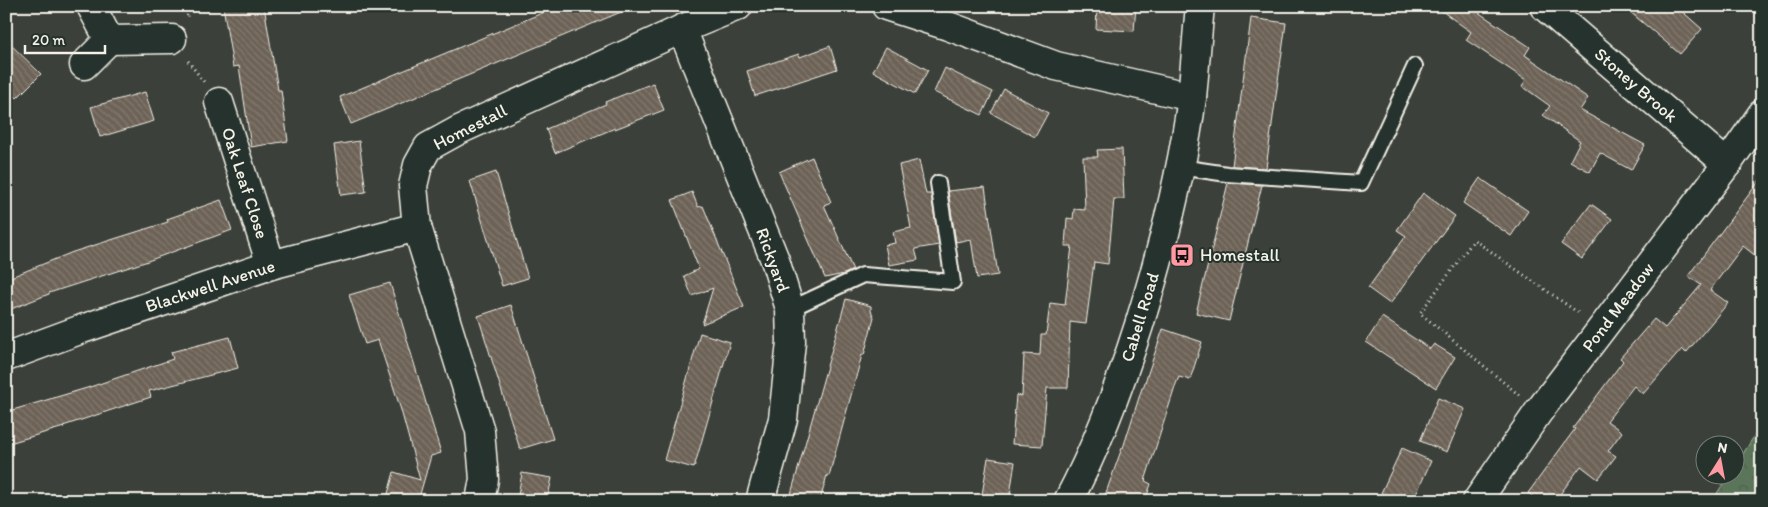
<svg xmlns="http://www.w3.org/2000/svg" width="1768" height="507" font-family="Itim,sans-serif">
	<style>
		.park { fill: url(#park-crowns); stroke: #a7b2a1 }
		.building { fill: url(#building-back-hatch); stroke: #f4f1e8 }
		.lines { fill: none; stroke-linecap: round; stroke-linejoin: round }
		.service-casing { stroke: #f4f1e8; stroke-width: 18 }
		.minor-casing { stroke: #f4f1e8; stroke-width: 31 }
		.path { stroke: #f4f1e8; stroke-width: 3; stroke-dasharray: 1 4; stroke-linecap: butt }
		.service { stroke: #26332d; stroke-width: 14 }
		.minor { stroke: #26332d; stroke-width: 28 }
		.labels { text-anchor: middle; stroke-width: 4; stroke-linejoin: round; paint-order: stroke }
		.street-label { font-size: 18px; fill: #f4f1e8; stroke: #26332d }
		.poi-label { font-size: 18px; fill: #f4f1e8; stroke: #26332d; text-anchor: start }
	</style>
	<defs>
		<pattern id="park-crowns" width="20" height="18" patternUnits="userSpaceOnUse" patternTransform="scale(1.25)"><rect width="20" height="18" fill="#5a745a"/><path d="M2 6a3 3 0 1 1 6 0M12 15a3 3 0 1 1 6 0" fill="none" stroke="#515c4f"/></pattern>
		<pattern id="building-back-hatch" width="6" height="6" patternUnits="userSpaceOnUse" patternTransform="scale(1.25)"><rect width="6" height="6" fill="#6d6257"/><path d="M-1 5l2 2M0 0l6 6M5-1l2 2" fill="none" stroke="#82796f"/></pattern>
	</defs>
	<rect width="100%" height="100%" fill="#3b413a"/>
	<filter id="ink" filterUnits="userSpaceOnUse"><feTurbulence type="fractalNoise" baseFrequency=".02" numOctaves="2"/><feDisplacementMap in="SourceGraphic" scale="10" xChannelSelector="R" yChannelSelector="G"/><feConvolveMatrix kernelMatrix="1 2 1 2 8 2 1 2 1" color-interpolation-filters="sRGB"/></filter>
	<g filter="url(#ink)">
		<path class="park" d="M 1758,430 L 1762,431 L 1762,501 L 1712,501 L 1729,475 L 1736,474 L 1736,465 Z"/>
		<g class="building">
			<path d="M 223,6 L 264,6 L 278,90 L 281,90 L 288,141 L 251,147 L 239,66 L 233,67 Z"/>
			<path d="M 559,6 L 633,7 L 351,124 L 340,97 Z"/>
			<path d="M 1106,6 L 1136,6 L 1134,31 L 1096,29 L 1097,9 L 1106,9 Z"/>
			<path d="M 1435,6 L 1469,6 L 1530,47 L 1525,55 L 1588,98 L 1580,110 L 1645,145 L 1631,170 L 1600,153 L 1590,172 L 1570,161 L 1580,141 L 1543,115 L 1550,106 L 1522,86 L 1526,80 L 1466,40 L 1471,32 Z"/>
			<path d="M 1623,6 L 1676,6 L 1702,29 L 1680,54 Z"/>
			<path d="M 1251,18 L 1286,23 L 1266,168 L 1232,166 Z"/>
			<path d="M 6,40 L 41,74 L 17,98 L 6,87 Z"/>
			<path d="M 830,46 L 837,69 L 755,96 L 747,71 L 799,54 L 800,57 Z"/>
			<path d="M 886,47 L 928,70 L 915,94 L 873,71 Z"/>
			<path d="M 945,68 L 993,92 L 982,115 L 934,92 Z"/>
			<path d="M 653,83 L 664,110 L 615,129 L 615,128 L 555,153 L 546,129 L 606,104 L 605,102 Z"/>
			<path d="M 1004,89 L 1048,113 L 1035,137 L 991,113 Z"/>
			<path d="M 145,92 L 154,121 L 100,137 L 91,107 Z"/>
			<path d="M 359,141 L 366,192 L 341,195 L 334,145 Z"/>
			<path d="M 1122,149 L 1124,199 L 1114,199 L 1108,264 L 1094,262 L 1086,324 L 1070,322 L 1068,388 L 1047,388 L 1042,446 L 1012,444 L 1016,395 L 1022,396 L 1024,354 L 1040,355 L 1041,335 L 1046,335 L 1050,303 L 1065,305 L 1072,246 L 1065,246 L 1067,218 L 1073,219 L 1074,209 L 1085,210 L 1083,157 L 1098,157 L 1097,150 Z"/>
			<path d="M 812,157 L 831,202 L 824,205 L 853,270 L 844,274 L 825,278 L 779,172 Z"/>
			<path d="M 919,160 L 926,194 L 931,194 L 939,245 L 915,249 L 918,260 L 889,265 L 885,245 L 895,243 L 893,232 L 911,228 L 899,165 Z"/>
			<path d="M 496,172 L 528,278 L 502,286 L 470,181 Z"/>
			<path d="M 1762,177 L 1762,261 L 1743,246 L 1710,290 L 1728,303 L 1686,353 L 1682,349 L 1643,394 L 1634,386 L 1607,421 L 1622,432 L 1608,451 L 1616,456 L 1598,479 L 1581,466 L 1555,501 L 1539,501 L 1528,493 L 1575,429 L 1573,428 L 1623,361 L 1620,358 L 1654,319 L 1665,328 L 1701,285 L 1688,276 Z"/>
			<path d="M 1480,178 L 1528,211 L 1511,236 L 1463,203 Z"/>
			<path d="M 1228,183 L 1262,185 L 1229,321 L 1196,313 Z"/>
			<path d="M 985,187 L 998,275 L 977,278 L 971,239 L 956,242 L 948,191 Z"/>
			<path d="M 692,192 L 698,207 L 703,206 L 744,307 L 702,324 L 713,288 L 692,296 L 684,276 L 699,269 L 672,200 Z"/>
			<path d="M 1423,193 L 1455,216 L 1390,304 L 1368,288 L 1406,236 L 1397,230 Z"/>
			<path d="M 221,200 L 232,230 L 145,262 L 49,293 L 49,294 L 6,311 L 6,279 L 73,252 L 168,222 L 167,219 Z"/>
			<path d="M 1591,204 L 1612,219 L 1582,259 L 1561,244 Z"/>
			<path d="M 390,283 L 441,453 L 431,456 L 418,501 L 386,501 L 394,472 L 420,480 L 401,410 L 378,340 L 365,344 L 349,295 Z"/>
			<path d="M 846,299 L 871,306 L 871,311 L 874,317 L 864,355 L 862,355 L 829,476 L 827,475 L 820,501 L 789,501 Z"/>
			<path d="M 511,305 L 553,439 L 520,449 L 478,316 Z"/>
			<path d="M 1382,317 L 1430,349 L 1434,344 L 1455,357 L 1436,388 L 1366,342 Z"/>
			<path d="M 1163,329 L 1202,342 L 1190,380 L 1179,377 L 1176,384 L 1145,481 L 1151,484 L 1145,501 L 1103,501 L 1122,448 L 1123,448 L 1142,388 L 1143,388 Z"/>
			<path d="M 700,333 L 730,342 L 694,468 L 664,460 Z"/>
			<path d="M 230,337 L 238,368 L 149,391 L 151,397 L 63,426 L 64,427 L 6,444 L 6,412 L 87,388 L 173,359 L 171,352 Z"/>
			<path d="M 1438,398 L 1465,409 L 1447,452 L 1420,441 Z"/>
			<path d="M 1402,448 L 1431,461 L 1413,501 L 1399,501 L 1381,493 Z"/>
			<path d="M 988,458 L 1015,462 L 1009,501 L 981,501 Z"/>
			<path d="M 522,473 L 552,478 L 547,501 L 517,501 Z"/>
		</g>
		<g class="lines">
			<g class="service-casing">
				<g id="service">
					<path d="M 1180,167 L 1227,174 L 1361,183 L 1415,66"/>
					<path d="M 790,309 L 863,275 L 953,282 L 938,183"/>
				</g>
			</g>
			<g class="minor-casing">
				<g id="minor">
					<path d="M 91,6 L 109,40 L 172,39"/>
					<path d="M 886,6 L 948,26 L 1056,66 L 1192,97"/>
					<path d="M 1544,6 L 1727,164"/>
					<path d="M 682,29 L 775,260 L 790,309 L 791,342 L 783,419 L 760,501"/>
					<path d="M 84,65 L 109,40"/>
					<path d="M 219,102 L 271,265"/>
					<path d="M 6,357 L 82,329 L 271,265 L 417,227"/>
					<path d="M 480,501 L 484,479 L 480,431 L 417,227 L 413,186 L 418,165 L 428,147 L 459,130 L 682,29 L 738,6"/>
					<path d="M 1068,501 C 1098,445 1120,385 1139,325 C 1162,251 1182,174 1192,97 C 1195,67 1197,36 1200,6"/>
					<path d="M 1477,501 L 1539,411 L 1727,164 L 1762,114"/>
				</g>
			</g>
			<g class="path">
				<path d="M 187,16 L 193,6"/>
				<path d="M 188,61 L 204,82"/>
				<path d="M 1519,395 L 1420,313 L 1474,240 L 1580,314"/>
			</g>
			<use href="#service" class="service"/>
			<use href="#minor" class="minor"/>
		</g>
	</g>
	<defs>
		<g id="bus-square" transform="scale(1.25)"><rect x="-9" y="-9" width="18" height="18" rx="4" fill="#ff9aa2" stroke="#26332d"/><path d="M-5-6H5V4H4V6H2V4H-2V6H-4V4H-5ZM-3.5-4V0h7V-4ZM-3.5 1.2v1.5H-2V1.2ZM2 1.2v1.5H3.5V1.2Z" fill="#111"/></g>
	</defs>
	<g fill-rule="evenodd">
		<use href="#bus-square" x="1182" y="255"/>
	</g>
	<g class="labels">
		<g class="street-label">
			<text transform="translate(1636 85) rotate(41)" y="6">Stoney Brook</text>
			<text transform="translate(470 127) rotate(-27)" y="6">Homestall</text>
			<text transform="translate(245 183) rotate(72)" y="6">Oak Leaf Close</text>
			<text transform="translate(773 260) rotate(70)" y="6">Rickyard</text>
			<text transform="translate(210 286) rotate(-18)" y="6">Blackwell Avenue</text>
			<text transform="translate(1618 307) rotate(-53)" y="6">Pond Meadow</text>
			<text transform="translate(1140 317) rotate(-73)" y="6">Cabell Road</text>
		</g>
		<g class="poi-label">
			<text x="1200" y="261">Homestall</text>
		</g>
	</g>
	<rect width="1768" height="507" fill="none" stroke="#26332d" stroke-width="25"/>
	<rect x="12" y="12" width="1743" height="482" fill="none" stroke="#f4f1e8" stroke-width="2" filter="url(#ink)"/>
	<g transform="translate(1720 460) rotate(11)"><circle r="24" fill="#26332d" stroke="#787f78"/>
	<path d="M0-4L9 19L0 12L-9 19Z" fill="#ff9aa2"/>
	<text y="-8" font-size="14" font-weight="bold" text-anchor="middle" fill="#f4f1e8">N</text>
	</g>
	<path d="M25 45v8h80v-8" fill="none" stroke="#f4f1e8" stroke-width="2.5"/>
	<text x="32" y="45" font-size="15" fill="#f4f1e8" stroke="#26332d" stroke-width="4" paint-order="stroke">20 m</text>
</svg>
